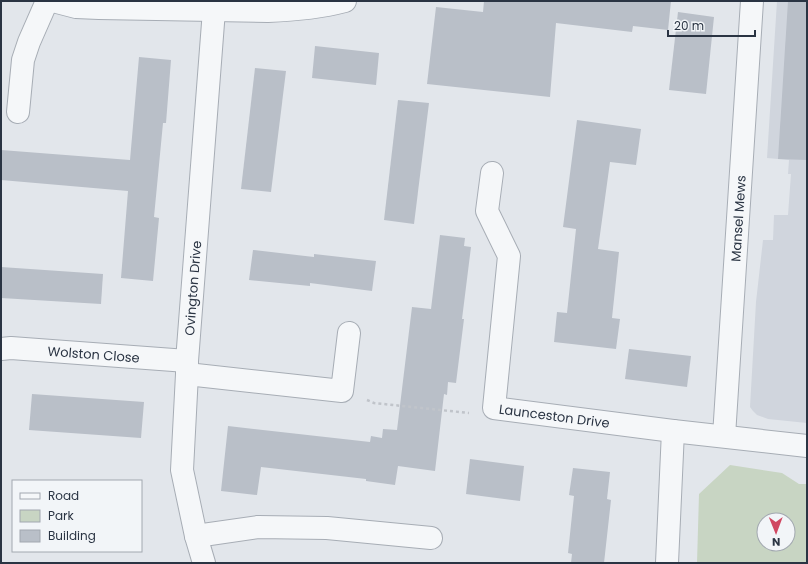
<svg xmlns="http://www.w3.org/2000/svg" width="808" height="564" font-family="Poppins,sans-serif">
	<style>
		.built { fill: #d0d5dd }
		.green { fill: #c8d5c3; fill-rule: evenodd }
		.building { fill: #b9bfc8 }
		.lines { fill: none; stroke-linecap: round; stroke-linejoin: round }
		.minor-casing { stroke: #a7adb5; stroke-width: 24 }
		.path { stroke: #c0c4ca; stroke-width: 2.5; stroke-dasharray: 3 3; stroke-linecap: butt }
		.minor { stroke: #f5f7f9; stroke-width: 22 }
		.labels { text-anchor: middle; stroke-width: 3; stroke-linejoin: round; paint-order: stroke }
		.street-label { font-size: 13px; fill: #2a3443; stroke: #f2f5f8 }
	</style>
	<rect width="100%" height="100%" fill="#e2e6eb"/>
	<path class="built" d="M 777,1 L 788,1 L 807,7 L 807,423 L 768,419 L 757,415 L 753,411 L 750,407 L 756,302 L 763,240 L 773,240 L 774,215 L 788,215 L 791,174 L 788,174 L 789,160 L 767,158 Z"/>
	<path class="green" d="M 730,465 L 782,473 L 799,484 L 807,484 L 807,563 L 697,563 L 699,494 ZM 764,520 L 788,520 L 788,544 L 764,544 Z"/>
	<g class="building">
		<path d="M 484,1 L 671,1 L 668,30 L 633,26 L 632,32 L 556,23 L 550,97 L 427,84 L 436,7 L 483,12 Z"/>
		<path d="M 788,1 L 807,1 L 807,160 L 778,159 Z"/>
		<path d="M 678,12 L 714,17 L 706,94 L 669,90 Z"/>
		<path d="M 315,46 L 379,53 L 376,85 L 312,78 Z"/>
		<path d="M 139,57 L 171,60 L 166,123 L 163,123 L 154,217 L 159,218 L 153,281 L 121,278 L 128,191 L 1,180 L 1,150 L 130,160 Z"/>
		<path d="M 255,68 L 286,71 L 271,192 L 241,189 Z"/>
		<path d="M 398,100 L 429,103 L 414,224 L 384,220 Z"/>
		<path d="M 577,120 L 641,129 L 636,165 L 610,162 L 598,249 L 619,252 L 612,318 L 620,319 L 616,349 L 554,342 L 557,312 L 567,313 L 576,229 L 563,227 Z"/>
		<path d="M 440,235 L 465,238 L 464,246 L 471,247 L 462,319 L 464,319 L 456,383 L 448,382 L 447,395 L 444,394 L 435,471 L 398,466 L 395,485 L 366,481 L 366,479 L 261,467 L 257,495 L 221,491 L 228,426 L 370,442 L 371,436 L 382,438 L 383,429 L 397,430 L 412,307 L 431,309 Z"/>
		<path d="M 253,250 L 314,257 L 314,254 L 376,261 L 372,291 L 310,283 L 310,286 L 249,280 Z"/>
		<path d="M 1,267 L 103,274 L 101,304 L 1,298 Z"/>
		<path d="M 629,349 L 691,356 L 687,387 L 625,379 Z"/>
		<path d="M 32,394 L 144,402 L 141,438 L 29,430 Z"/>
		<path d="M 470,459 L 524,466 L 520,501 L 466,494 Z"/>
		<path d="M 573,468 L 610,472 L 607,499 L 611,500 L 604,563 L 571,563 L 572,554 L 568,553 L 574,496 L 569,495 Z"/>
	</g>
	<g class="lines">
		<g class="minor-casing">
			<g id="minor">
				<path d="M 53,1 L 76,7 L 99,8 L 268,11 C 295,10 318,8 345,1"/>
				<path d="M 18,112 L 23,60 L 29,42 L 47,1"/>
				<path id="s1" d="M 492,173 L 487,211 L 509,256 L 494,408 L 673,431 L 807,446"/>
				<path id="s2" d="M 1,349 L 11,348 L 187,361"/>
				<path d="M 187,374 L 342,391 L 349,333"/>
				<path id="s3" d="M 724,436 L 752,1"/>
				<path d="M 196,536 L 258,527 L 327,528 L 431,538"/>
				<path id="s4" d="M 204,563 L 196,536 L 182,470 L 187,374 L 187,361 L 214,10"/>
				<path d="M 667,563 L 673,431"/>
			</g>
		</g>
		<path class="path" d="M 367,400 L 374,403 L 469,413"/>
		<use href="#minor" class="minor"/>
	</g>
	<g class="labels">
		<g class="street-label">
			<text dy="5" stroke="none"><textPath href="#s3" startOffset="218">Mansel Mews</textPath></text>
			<text dy="5" stroke="none"><textPath href="#s4" startOffset="278">Ovington Drive</textPath></text>
			<text dy="5" stroke="none"><textPath href="#s2" startOffset="93">Wolston Close</textPath></text>
			<text dy="5" stroke="none"><textPath href="#s1" startOffset="302">Launceston Drive</textPath></text>
		</g>
	</g>
	<rect width="808" height="564" fill="none" stroke="#2a3443" stroke-width="4"/>
	<rect x="12" y="480" width="130" height="72" fill="#f2f5f8" stroke="#a2a8b0"/>
	<rect x="20" y="493" width="20" height="6" fill="#f5f7f9" stroke="#a2a8b0"/>
	<text x="48" y="500" font-size="12" fill="#2a3443">Road</text>
	<rect x="20" y="510" width="20" height="12" fill="#c8d5c3" stroke="#a2a8b0"/>
	<text x="48" y="520" font-size="12" fill="#2a3443">Park</text>
	<rect x="20" y="530" width="20" height="12" fill="#b9bfc8" stroke="#a2a8b0"/>
	<text x="48" y="540" font-size="12" fill="#2a3443">Building</text>
	<g transform="translate(776 532) rotate(179)"><circle r="19" fill="#f2f5f8" stroke="#a2a8b0"/>
	<path d="M0-3L7 15L0 10L-7 15Z" fill="#d04761"/>
	<text y="-6" font-size="11" font-weight="bold" text-anchor="middle" fill="#2a3443">N</text>
	</g>
	<path d="M668 30v6h87v-6" fill="none" stroke="#2a3443" stroke-width="2"/>
	<text x="674" y="30" font-size="12" fill="#2a3443" stroke="#f2f5f8" stroke-width="3" paint-order="stroke">20 m</text>
</svg>
